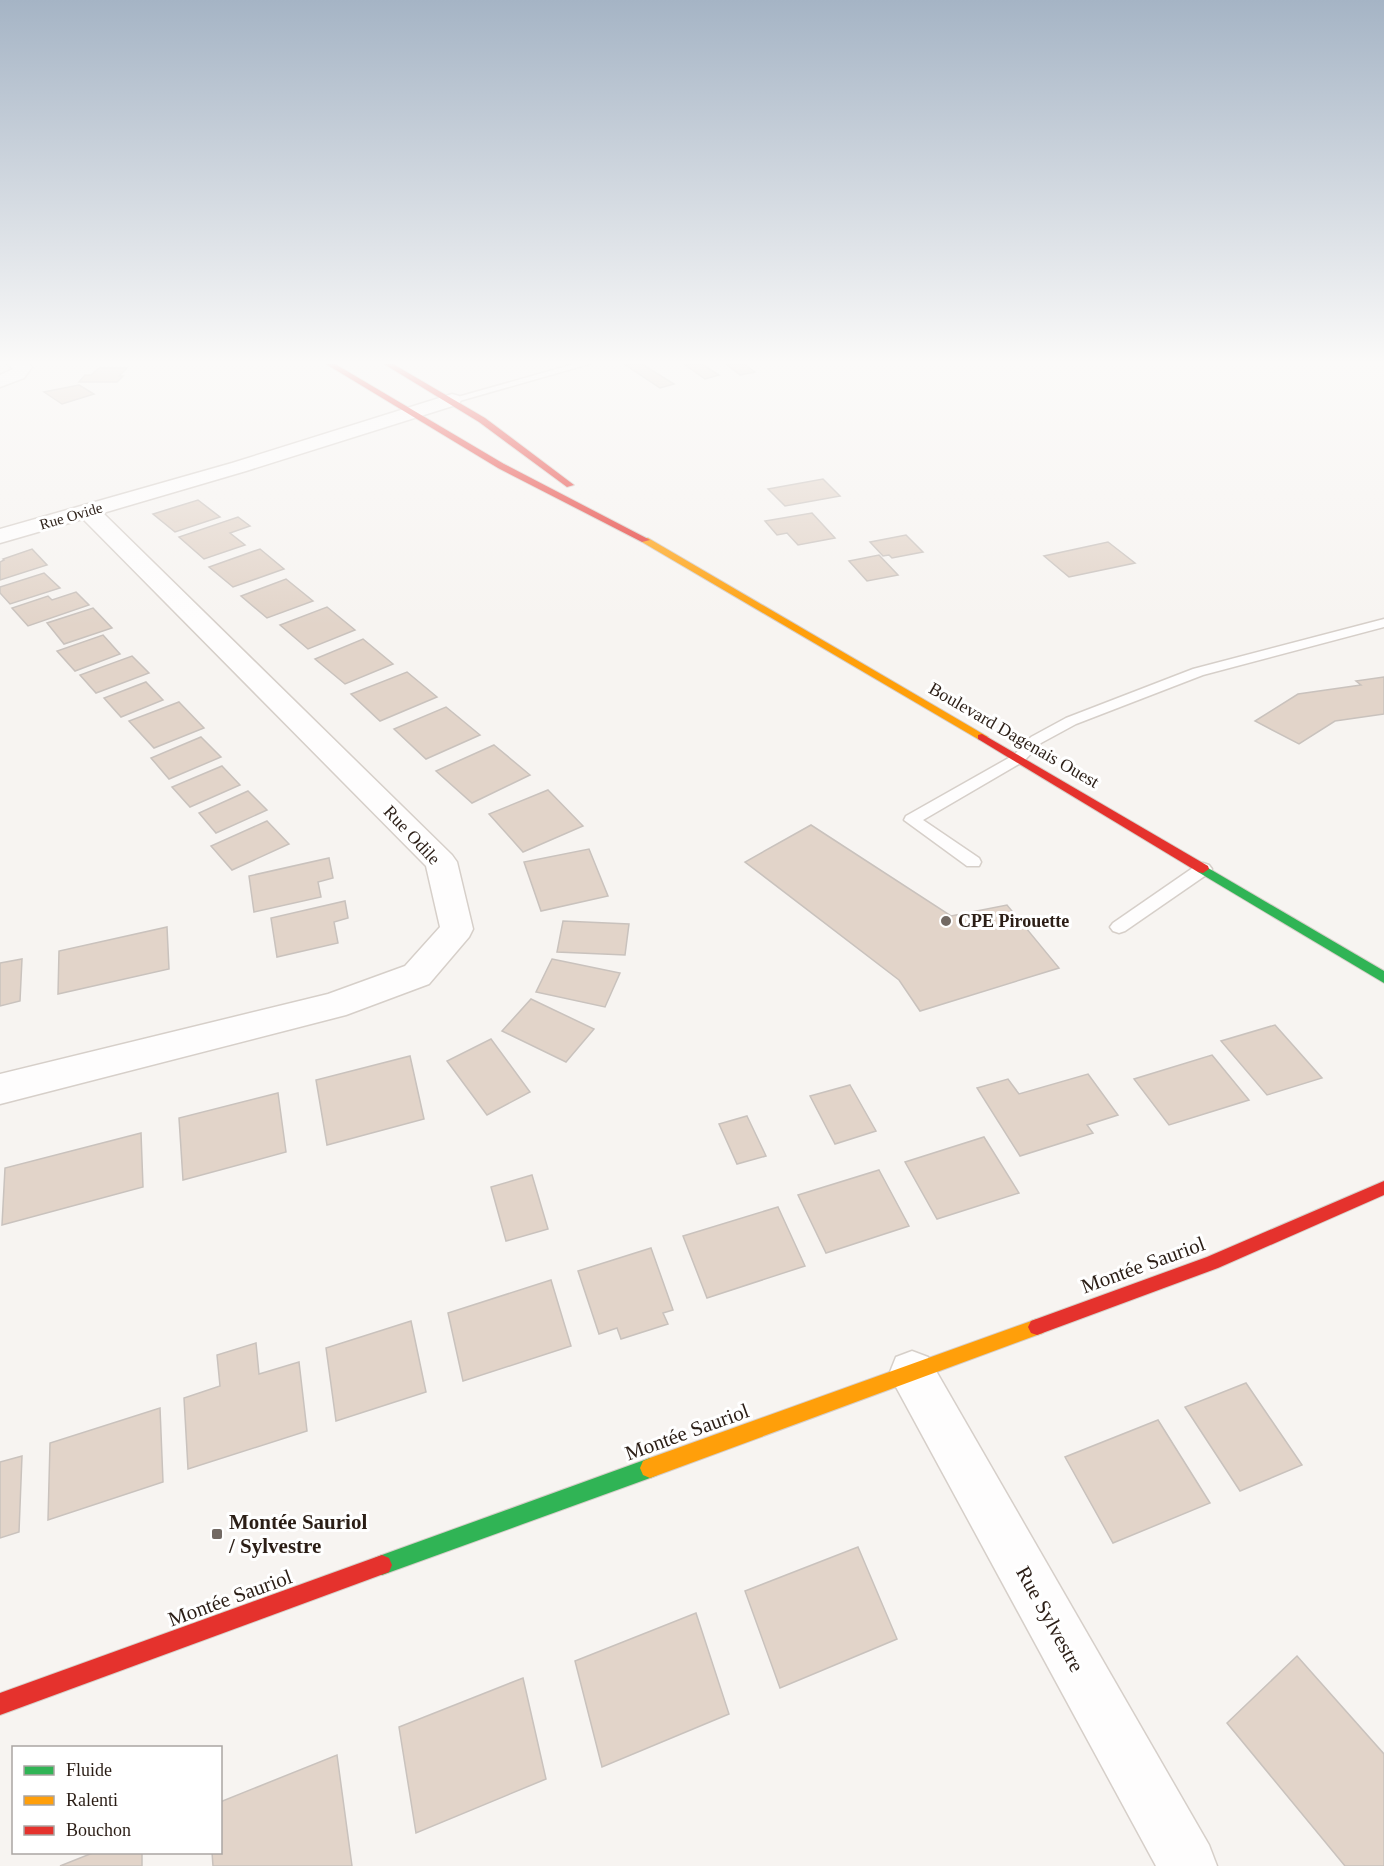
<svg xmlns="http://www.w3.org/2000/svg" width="1384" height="1866" font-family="Georgia,serif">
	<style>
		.building { fill: #e2d4c9; stroke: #c9c2bd; stroke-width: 1.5 }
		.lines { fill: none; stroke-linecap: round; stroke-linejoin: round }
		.lane-casing { stroke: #d6cfc9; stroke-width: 3 }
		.street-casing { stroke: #d6cfc9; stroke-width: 3 }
		.fast-casing { stroke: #d6cfc9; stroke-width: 2 }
		.slow-casing { stroke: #d6cfc9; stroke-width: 2 }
		.jam-casing { stroke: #d6cfc9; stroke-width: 2 }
		.lane { fill: #fefdfd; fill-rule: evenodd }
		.street { fill: #fefdfd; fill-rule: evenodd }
		.fast { fill: #30b455; fill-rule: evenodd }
		.slow { fill: #ff9f0a; fill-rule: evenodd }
		.jam { fill: #e5322d; fill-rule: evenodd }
		.poi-dot { fill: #726963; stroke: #fff; stroke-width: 2 }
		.labels { text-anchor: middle; stroke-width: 6; stroke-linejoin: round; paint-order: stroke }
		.far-street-label { font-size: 15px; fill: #2b1e16; stroke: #fff }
		.street-label { font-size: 18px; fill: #2b1e16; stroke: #fff }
		.poi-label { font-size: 18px; font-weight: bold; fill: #2b1e16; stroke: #fff; text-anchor: start }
		.near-street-label { font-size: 21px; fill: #2b1e16; stroke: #fff }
		.near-poi-label { font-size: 21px; font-weight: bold; fill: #2b1e16; stroke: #fff; text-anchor: start }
	</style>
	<rect width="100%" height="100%" fill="#f7f4f1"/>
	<g class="building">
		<path d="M 624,364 L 642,364 L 674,384 L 660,388 Z"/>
		<path d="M 684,364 L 702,364 L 719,375 L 705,379 Z"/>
		<path d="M 726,364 L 744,364 L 755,372 L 740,375 Z"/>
		<path d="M 99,368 L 127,368 L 119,376 L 123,376 L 117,382 L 79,382 L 85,375 L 91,375 Z"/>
		<path d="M 79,385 L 94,394 L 62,404 L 44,392 Z"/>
		<path d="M 823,479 L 840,496 L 785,506 L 768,489 Z"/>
		<path d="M 198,500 L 220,517 L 175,532 L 153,514 Z"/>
		<path d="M 812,513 L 835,538 L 798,545 L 787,533 L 777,535 L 765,521 Z"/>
		<path d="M 238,517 L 250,526 L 230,533 L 245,545 L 204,559 L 179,537 Z"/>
		<path d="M 906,535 L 923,552 L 892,558 L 889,555 L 883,556 L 870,542 Z"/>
		<path d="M 1108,542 L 1135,563 L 1069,577 L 1044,556 Z"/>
		<path d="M 32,549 L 47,565 L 0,580 L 0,562 L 4,560 L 3,559 Z"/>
		<path d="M 260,549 L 284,569 L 233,587 L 209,567 Z"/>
		<path d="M 879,555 L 898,575 L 867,581 L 849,561 Z"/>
		<path d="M 44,573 L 60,588 L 10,604 L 0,593 L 0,587 Z"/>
		<path d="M 286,579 L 313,601 L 267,618 L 241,596 Z"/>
		<path d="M 76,592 L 89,605 L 28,626 L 12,608 L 48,596 L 52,600 Z"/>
		<path d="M 327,607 L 355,630 L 308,649 L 280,625 Z"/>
		<path d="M 93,608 L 112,628 L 64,644 L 47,623 Z"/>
		<path d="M 103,635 L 120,654 L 75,671 L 57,651 Z"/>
		<path d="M 363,639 L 393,664 L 345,684 L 315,659 Z"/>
		<path d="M 132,656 L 149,673 L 96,693 L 80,675 Z"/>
		<path d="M 407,672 L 437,697 L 380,721 L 351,694 Z"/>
		<path d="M 1384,677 L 1384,714 L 1335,721 L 1299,744 L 1255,721 L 1298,694 L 1361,685 L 1356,681 Z"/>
		<path d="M 146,682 L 163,700 L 121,717 L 104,698 Z"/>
		<path d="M 179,702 L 204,728 L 154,748 L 129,721 Z"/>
		<path d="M 446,707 L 480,735 L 426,759 L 394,729 Z"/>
		<path d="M 201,737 L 221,757 L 169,779 L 151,758 Z"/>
		<path d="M 494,745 L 530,775 L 472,803 L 436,771 Z"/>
		<path d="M 222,766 L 240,785 L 190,807 L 172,787 Z"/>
		<path d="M 548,790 L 583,826 L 523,852 L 489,814 Z"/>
		<path d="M 248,791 L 267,810 L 216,833 L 199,813 Z"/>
		<path d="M 267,821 L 289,844 L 232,870 L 211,846 Z"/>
		<path d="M 811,825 L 951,916 L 1007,905 L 1059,968 L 920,1011 L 899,980 L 745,862 Z"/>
		<path d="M 589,849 L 608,896 L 541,911 L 524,862 Z"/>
		<path d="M 329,858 L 333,878 L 318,882 L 321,897 L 254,912 L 249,876 Z"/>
		<path d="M 345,901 L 348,918 L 334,922 L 338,943 L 277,957 L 271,918 Z"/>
		<path d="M 563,921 L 629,924 L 625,955 L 557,952 Z"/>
		<path d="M 167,927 L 169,969 L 58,994 L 59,951 Z"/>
		<path d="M 22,959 L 20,1001 L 0,1006 L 0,963 Z"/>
		<path d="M 552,959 L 620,973 L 605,1007 L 536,992 Z"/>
		<path d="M 531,999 L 594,1029 L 566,1062 L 502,1031 Z"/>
		<path d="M 1275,1025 L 1322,1078 L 1267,1095 L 1221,1041 Z"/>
		<path d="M 491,1039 L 530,1092 L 487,1115 L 447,1061 Z"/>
		<path d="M 1212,1055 L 1249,1100 L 1169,1125 L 1134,1079 Z"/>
		<path d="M 410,1056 L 424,1119 L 327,1145 L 316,1080 Z"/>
		<path d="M 1088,1074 L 1118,1115 L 1087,1125 L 1093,1133 L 1020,1156 L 977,1088 L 1008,1079 L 1019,1094 Z"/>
		<path d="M 850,1085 L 876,1131 L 835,1144 L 810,1096 Z"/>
		<path d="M 278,1093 L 286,1152 L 183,1180 L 179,1118 Z"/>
		<path d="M 747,1116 L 766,1156 L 737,1164 L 719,1124 Z"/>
		<path d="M 141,1133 L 143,1187 L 2,1225 L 5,1168 Z"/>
		<path d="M 984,1137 L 1019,1193 L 937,1219 L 905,1162 Z"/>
		<path d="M 879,1170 L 909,1226 L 826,1253 L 798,1195 Z"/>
		<path d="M 532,1175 L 548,1229 L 506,1241 L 491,1187 Z"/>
		<path d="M 778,1207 L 805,1266 L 707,1298 L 683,1236 Z"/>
		<path d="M 651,1248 L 673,1310 L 663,1313 L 668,1324 L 621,1339 L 617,1328 L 599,1334 L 578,1271 Z"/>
		<path d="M 551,1280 L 571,1346 L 463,1381 L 448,1313 Z"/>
		<path d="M 411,1321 L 426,1392 L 336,1421 L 326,1348 Z"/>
		<path d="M 256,1343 L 259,1374 L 299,1362 L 307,1431 L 188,1469 L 184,1398 L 220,1386 L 217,1355 Z"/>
		<path d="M 1246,1383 L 1302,1465 L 1240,1491 L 1185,1407 Z"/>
		<path d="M 160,1408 L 163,1482 L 48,1520 L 50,1443 Z"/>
		<path d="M 1158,1420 L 1210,1503 L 1113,1543 L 1065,1457 Z"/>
		<path d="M 22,1456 L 19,1532 L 0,1538 L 0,1462 Z"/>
		<path d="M 858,1547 L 897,1639 L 780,1688 L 745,1591 Z"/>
		<path d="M 696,1613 L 729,1714 L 602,1767 L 575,1661 Z"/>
		<path d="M 1297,1656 L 1384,1754 L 1384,1866 L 1345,1866 L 1227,1723 Z"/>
		<path d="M 523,1678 L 546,1779 L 416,1833 L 399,1727 Z"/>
		<path d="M 337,1755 L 352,1866 L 213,1866 L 212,1852 L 220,1852 L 220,1802 Z"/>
		<path d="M 95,1852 L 142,1852 L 142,1866 L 60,1866 Z"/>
	</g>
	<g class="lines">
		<g class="lane-casing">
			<g id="lane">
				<path d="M 574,364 L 589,364 L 456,402 L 447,400 Z"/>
				<path d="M 1384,619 L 1384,627 L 1203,675 L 1076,724 L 1041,743 L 1024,761 L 923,820 L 979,858 L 981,862 L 979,866 L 967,866 L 904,820 L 906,816 L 1014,755 L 1031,737 L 1066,718 L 1193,669 Z"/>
				<path d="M 1203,863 L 1209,865 L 1212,869 L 1209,873 L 1125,931 L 1119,933 L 1113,931 L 1110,927 L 1113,923 L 1197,865 Z"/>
			</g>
		</g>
		<g class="street-casing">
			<g id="street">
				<path d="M 8,364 L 30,364 L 32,367 L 24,378 L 0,387 L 0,375 L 13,369 Z"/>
				<path d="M 452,394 L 459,396 L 461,400 L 459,404 L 246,471 L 103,513 L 452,855 L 457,862 L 473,929 L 469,937 L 429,984 L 346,1015 L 0,1104 L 0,1074 L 328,994 L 405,966 L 440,927 L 426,866 L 83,519 L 0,543 L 0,529 L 232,463 Z"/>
				<path d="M 912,1351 L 928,1357 L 1209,1845 L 1217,1866 L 1156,1866 L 896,1387 L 890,1372 L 896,1357 Z"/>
			</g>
		</g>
		<g class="fast-casing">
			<g id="fast">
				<path d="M 1203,865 L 1384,971 L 1384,983 L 1198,872 L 1197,869 L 1198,866 Z"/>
				<path d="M 650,1458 L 657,1461 L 660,1468 L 657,1475 L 650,1478 L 382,1575 L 375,1572 L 372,1565 L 375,1558 L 382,1555 Z"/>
			</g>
		</g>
		<g class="slow-casing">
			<g id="slow">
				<path d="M 642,538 L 648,538 L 988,737 L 982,740 L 978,739 L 642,542 Z"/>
				<path d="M 1037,1319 L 1043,1321 L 1046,1327 L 1043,1333 L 1037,1335 L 650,1478 L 643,1475 L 640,1468 L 643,1461 L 650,1458 Z"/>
			</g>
		</g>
		<g class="jam-casing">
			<g id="jam">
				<path d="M 326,364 L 335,364 L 504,464 L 650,540 L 642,542 L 498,468 Z"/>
				<path d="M 384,364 L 393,364 L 485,418 L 574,485 L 567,487 L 479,422 Z"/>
				<path d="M 982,734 L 1208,866 L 1209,869 L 1203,873 L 1198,872 L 978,739 L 978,735 Z"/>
				<path d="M 1384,1181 L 1384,1195 L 1218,1268 L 1037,1335 L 1031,1333 L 1028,1327 L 1031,1321 L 1207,1257 Z"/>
				<path d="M 382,1555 L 389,1558 L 392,1565 L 389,1572 L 0,1715 L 0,1693 Z"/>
			</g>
		</g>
		<use href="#lane" class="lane"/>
		<use href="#street" class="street"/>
		<use href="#fast" class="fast"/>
		<use href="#slow" class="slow"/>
		<use href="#jam" class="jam"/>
	</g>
	<linearGradient id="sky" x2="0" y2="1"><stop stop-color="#a5b4c5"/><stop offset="0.58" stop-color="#fbfaf9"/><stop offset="1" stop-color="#fbfaf9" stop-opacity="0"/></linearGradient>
	<rect width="1384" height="625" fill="url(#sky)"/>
	<g class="poi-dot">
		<circle cx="946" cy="921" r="6"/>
		<rect x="211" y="1528" width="12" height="12" rx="3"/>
	</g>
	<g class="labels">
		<g class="far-street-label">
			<text transform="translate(71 516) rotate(-16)" y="5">Rue Ovide</text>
		</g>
		<g class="street-label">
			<text transform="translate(1014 735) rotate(30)" y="6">Boulevard Dagenais Ouest</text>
			<text transform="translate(412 835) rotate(47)" y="6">Rue Odile</text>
		</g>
		<g class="poi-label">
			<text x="958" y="927">CPE Pirouette</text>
		</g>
		<g class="near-street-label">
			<text transform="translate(1143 1265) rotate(-20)" y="7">Montée Sauriol</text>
			<text transform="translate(687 1432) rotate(-20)" y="7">Montée Sauriol</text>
			<text transform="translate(230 1598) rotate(-20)" y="7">Montée Sauriol</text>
			<text transform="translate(1050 1619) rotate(61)" y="7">Rue Sylvestre</text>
		</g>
		<g class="near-poi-label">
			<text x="229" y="1529">Montée Sauriol<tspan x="229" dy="24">/ Sylvestre</tspan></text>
		</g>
	</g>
	<rect x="12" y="1746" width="210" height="108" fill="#ffffff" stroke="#aaa5a2" stroke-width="1.5"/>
	<rect x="24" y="1766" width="30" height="9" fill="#30b455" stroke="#aaa5a2" stroke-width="1.5"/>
	<text x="66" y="1776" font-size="18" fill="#2b1e16">Fluide</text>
	<rect x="24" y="1796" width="30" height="9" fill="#ff9f0a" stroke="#aaa5a2" stroke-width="1.5"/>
	<text x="66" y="1806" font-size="18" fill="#2b1e16">Ralenti</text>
	<rect x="24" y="1826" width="30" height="9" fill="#e5322d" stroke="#aaa5a2" stroke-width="1.5"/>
	<text x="66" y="1836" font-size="18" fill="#2b1e16">Bouchon</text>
</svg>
